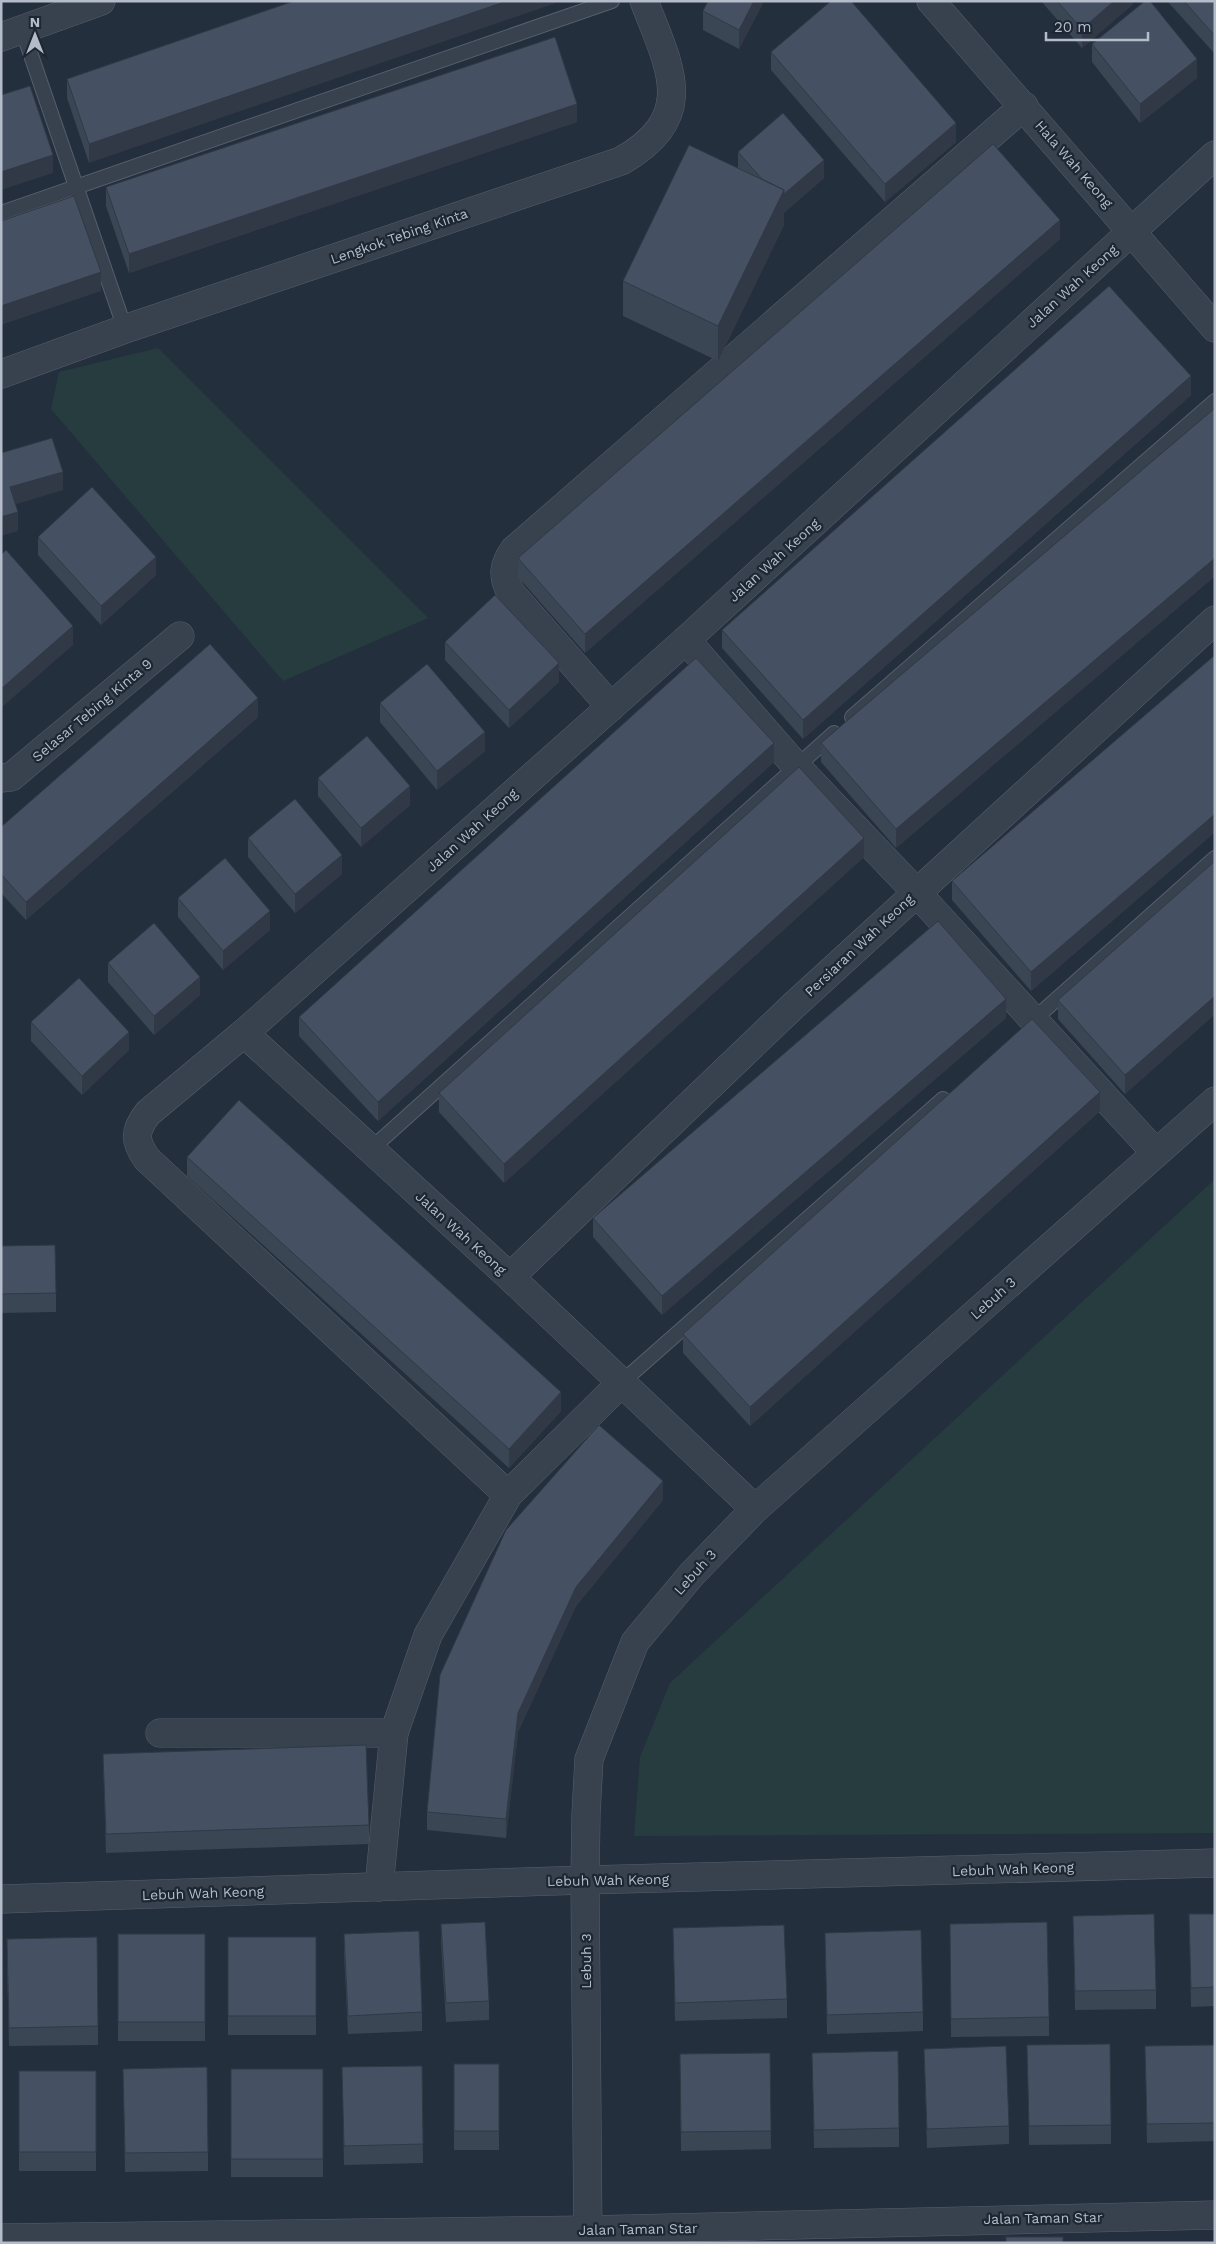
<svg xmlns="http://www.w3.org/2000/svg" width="1216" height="2244" font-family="'Work Sans',sans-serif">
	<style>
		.green { fill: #263c3f }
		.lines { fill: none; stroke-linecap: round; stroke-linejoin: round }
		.service-casing { stroke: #565f6c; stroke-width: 16 }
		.minor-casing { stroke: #565f6c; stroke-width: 29 }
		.tertiary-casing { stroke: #565f6c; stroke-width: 29 }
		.service { stroke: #38414e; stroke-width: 14 }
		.minor { stroke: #38414e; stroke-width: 28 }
		.tertiary { stroke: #38414e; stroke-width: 28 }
		.wall { fill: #3b4654 }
		.shaded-wall { fill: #303945 }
		.building { fill: #455162; stroke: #303945 }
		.labels { text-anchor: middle; stroke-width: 4.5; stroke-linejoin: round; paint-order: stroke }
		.street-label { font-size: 14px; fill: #b4bcc9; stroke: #1d2633 }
	</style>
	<rect width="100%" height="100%" fill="#242f3e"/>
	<g class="green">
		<path d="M 158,348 L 428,618 L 283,681 L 51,409 L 59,372 Z"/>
		<path d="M 1215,1179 L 1215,1833 L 634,1836 L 640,1757 L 670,1683 Z"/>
	</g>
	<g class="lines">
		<g class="service-casing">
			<g id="service">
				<path d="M 22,29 L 125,329"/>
				<path d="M 1,213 L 612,1"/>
				<path d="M 852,717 L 1215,401"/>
				<path d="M 1031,1022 L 1215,858"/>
				<path d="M 370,1150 L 834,733"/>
				<path d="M 622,1382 L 943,1099"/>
			</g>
		</g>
		<g class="minor-casing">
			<g id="minor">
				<path d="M 931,1 L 1215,328"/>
				<path d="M 1,37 L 101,1"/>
				<path d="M 1,374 L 125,329 L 621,161 C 699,117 670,68 644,1"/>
				<path d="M 686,640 L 796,766 L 916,892 L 1156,1153"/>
				<path d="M 611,707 L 511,593 C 502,577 503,565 514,550 L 1024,106"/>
				<path d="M 1,778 L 11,777 L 180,636"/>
				<path d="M 244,1033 L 148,1113 C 134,1131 134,1141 147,1159 L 508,1495"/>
				<path d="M 510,1277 L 791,1008 L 1215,620"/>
				<path d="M 755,1509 L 510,1277 L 244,1033 L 686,640 L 1215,155"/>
				<path d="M 160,1733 L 394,1733"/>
				<path d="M 379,1887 L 394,1733 L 428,1635 L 508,1495 L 622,1382"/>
				<path d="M 1,1899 L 585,1880 L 1215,1863"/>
				<path d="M 588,2243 L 585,1880 L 586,1814 L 589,1759 L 635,1642 L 692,1574 L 755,1509 L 1215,1101"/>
			</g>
		</g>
		<g class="tertiary-casing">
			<path id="tertiary" d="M 1,2238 L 588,2230 L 1215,2215"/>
		</g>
		<use href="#service" class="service"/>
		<use href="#minor" class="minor"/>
		<use href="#tertiary" class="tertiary"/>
	</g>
	<g class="wall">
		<path d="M 294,1 L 89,163 L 67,98 L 67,79 Z"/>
		<path d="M 708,1 L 764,1 L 739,49 L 703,30 L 703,11 Z"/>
		<path d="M 1041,1 L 1133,1 L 1133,4 L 1082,48 Z"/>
		<path d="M 1168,1 L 1215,1 L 1215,54 L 1168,2 Z"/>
		<path d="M 1092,44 L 1197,78 L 1140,123 L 1092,62 Z"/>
		<path d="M 771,52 L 956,142 L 885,202 L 771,70 Z"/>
		<path d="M 577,122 L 129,273 L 106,206 L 106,187 Z"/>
		<path d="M 738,152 L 824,178 L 784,213 L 784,225 L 718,361 L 623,316 L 623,281 L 738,168 Z"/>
		<path d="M 1060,239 L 585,653 L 518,577 L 518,558 Z"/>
		<path d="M 1191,395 L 803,739 L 722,648 L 722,630 Z"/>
		<path d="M 1215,408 L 1215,576 L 896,848 L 821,762 L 821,743 Z"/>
		<path d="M 38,537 L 156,575 L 101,625 L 38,555 Z"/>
		<path d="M 445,642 L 559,682 L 509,728 L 445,660 Z"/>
		<path d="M 1215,655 L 1215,832 L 1031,991 L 952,900 L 952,881 Z"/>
		<path d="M 380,703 L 485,751 L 437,790 L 380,722 Z"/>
		<path d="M 258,717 L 26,920 L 1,893 L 1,827 Z"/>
		<path d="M 774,762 L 378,1121 L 299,1036 L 299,1017 Z"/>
		<path d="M 318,778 L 410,805 L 361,847 L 318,796 Z"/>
		<path d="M 248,838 L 342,874 L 295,913 L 248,857 Z"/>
		<path d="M 864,857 L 504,1183 L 439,1112 L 439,1093 Z"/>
		<path d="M 1215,861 L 1215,1014 L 1125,1094 L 1058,1019 L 1058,1000 Z"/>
		<path d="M 178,898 L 270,930 L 223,970 L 178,917 Z"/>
		<path d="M 108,963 L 200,995 L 154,1035 L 108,982 Z"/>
		<path d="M 1006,1018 L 662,1315 L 593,1237 L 593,1218 Z"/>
		<path d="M 31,1022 L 129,1050 L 82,1095 L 31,1041 Z"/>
		<path d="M 1100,1111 L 750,1426 L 683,1353 L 683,1334 Z"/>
		<path d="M 187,1157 L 561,1411 L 509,1468 L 187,1176 Z"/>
		<path d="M 1,1246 L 56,1293 L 56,1312 L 1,1313 Z"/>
		<path d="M 663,1500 L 576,1606 L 518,1732 L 506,1838 L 427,1830 L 427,1812 L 440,1675 Z"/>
		<path d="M 103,1754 L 369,1825 L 369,1844 L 106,1853 Z"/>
		<path d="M 1189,1914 L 1215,1914 L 1215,2006 L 1191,2007 Z"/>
		<path d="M 1073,1916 L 1156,1990 L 1156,2009 L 1075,2010 Z"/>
		<path d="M 441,1924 L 489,2001 L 489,2020 L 446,2022 L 441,1943 Z"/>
		<path d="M 950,1924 L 1049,2017 L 1049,2036 L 951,2037 Z"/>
		<path d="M 673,1928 L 787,1999 L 787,2018 L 675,2021 Z"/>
		<path d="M 825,1933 L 923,2012 L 923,2031 L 827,2034 Z"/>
		<rect x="118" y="1934" width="87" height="107"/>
		<path d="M 344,1934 L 422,2012 L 422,2031 L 348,2034 L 344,1953 Z"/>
		<rect x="228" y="1937" width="88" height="98"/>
		<path d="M 7,1957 L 98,2026 L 98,2045 L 9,2046 Z"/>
		<path d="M 1027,2045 L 1111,2125 L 1111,2144 L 1029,2145 Z"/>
		<path d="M 1215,2045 L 1215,2141 L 1147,2143 L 1145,2046 Z"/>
		<path d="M 924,2049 L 1009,2126 L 1009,2144 L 927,2148 Z"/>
		<path d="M 770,2053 L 771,2149 L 681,2151 L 680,2054 Z"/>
		<path d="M 812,2053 L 899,2128 L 899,2147 L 814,2148 Z"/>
		<rect x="454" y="2064" width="45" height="86"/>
		<path d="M 422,2066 L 423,2163 L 344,2165 L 342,2067 Z"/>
		<path d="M 123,2069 L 208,2152 L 208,2171 L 125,2172 Z"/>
		<rect x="231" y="2069" width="92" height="108"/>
		<rect x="19" y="2071" width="77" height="100"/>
	</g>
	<g class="shaded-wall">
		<path d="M 507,1 L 562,1 L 89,163 L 89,144 Z"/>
		<path d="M 754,1 L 764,1 L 739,49 L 739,30 Z"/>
		<path d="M 1114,1 L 1133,1 L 1133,4 L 1082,48 L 1082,29 Z"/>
		<path d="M 1197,59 L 1197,78 L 1140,123 L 1140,104 Z"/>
		<path d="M 577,104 L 577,122 L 129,273 L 129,254 Z"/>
		<path d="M 956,123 L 956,142 L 885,202 L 885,184 Z"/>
		<path d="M 53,155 L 53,173 L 1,190 L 1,172 Z"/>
		<path d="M 824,160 L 824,178 L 784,213 L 784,225 L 718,361 L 718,326 L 784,190 Z"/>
		<path d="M 1060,220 L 1060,239 L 585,653 L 585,634 Z"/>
		<path d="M 101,272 L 101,291 L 1,325 L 1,306 Z"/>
		<path d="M 1191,376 L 1191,395 L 803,739 L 803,720 Z"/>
		<path d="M 63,472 L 63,490 L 10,506 L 10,487 Z"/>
		<path d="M 18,512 L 18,531 L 1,536 L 1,517 Z"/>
		<path d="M 156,557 L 156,575 L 101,625 L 101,606 Z"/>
		<path d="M 1215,558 L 1215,576 L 896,848 L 896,829 Z"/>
		<path d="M 73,626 L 73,645 L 1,708 L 1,689 Z"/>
		<path d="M 559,663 L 559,682 L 509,728 L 509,710 Z"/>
		<path d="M 258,698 L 258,717 L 26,920 L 26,902 Z"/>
		<path d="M 485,732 L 485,751 L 437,790 L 437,771 Z"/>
		<path d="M 774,743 L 774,762 L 378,1121 L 378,1102 Z"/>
		<path d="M 410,786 L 410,805 L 361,847 L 361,828 Z"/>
		<path d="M 1215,814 L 1215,832 L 1031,991 L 1031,972 Z"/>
		<path d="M 864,838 L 864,857 L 504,1183 L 504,1164 Z"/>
		<path d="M 342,855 L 342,874 L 295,913 L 295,894 Z"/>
		<path d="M 270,911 L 270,930 L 223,970 L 223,951 Z"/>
		<path d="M 200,977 L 200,995 L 154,1035 L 154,1016 Z"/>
		<path d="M 1215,996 L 1215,1014 L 1125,1094 L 1125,1075 Z"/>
		<path d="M 1006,999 L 1006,1018 L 662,1315 L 662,1296 Z"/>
		<path d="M 129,1032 L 129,1050 L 82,1095 L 82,1076 Z"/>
		<path d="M 1100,1092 L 1100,1111 L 750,1426 L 750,1407 Z"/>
		<path d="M 561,1392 L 561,1411 L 509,1468 L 509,1449 Z"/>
		<path d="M 663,1481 L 663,1500 L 576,1606 L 518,1732 L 506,1838 L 506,1819 L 518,1713 L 576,1587 Z"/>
	</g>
	<g class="building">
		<path d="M 294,1 L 507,1 L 89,144 L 67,79 Z"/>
		<path d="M 708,1 L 754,1 L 739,30 L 703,11 Z"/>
		<path d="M 831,1 L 851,1 L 956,123 L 885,184 L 771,52 Z"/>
		<path d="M 1057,1 L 1114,1 L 1082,29 Z"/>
		<path d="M 1145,1 L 1150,1 L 1197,59 L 1140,104 L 1092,44 Z"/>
		<path d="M 1184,1 L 1215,1 L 1215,36 Z"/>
		<path d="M 555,37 L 577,104 L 129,254 L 106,187 Z"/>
		<path d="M 30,86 L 53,155 L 1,172 L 1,95 Z"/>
		<path d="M 783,113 L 824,160 L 784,194 L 784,190 L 762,179 L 738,152 Z"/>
		<path d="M 993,144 L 1060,220 L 585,634 L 518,558 Z"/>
		<path d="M 689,145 L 784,190 L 718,326 L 623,281 Z"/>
		<path d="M 74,196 L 101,272 L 1,306 L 1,221 Z"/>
		<path d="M 1109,286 L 1191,376 L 803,720 L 722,630 Z"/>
		<path d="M 1215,408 L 1215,558 L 896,829 L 821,743 Z"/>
		<path d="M 52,438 L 63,472 L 10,487 L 18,512 L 1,517 L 1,453 Z"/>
		<path d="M 92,487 L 156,557 L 101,606 L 38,537 Z"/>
		<path d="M 6,550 L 73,626 L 1,689 L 1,555 Z"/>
		<path d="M 495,595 L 559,663 L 509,710 L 445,642 Z"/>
		<path d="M 210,644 L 258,698 L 26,902 L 1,874 L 1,827 Z"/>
		<path d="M 1215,655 L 1215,814 L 1031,972 L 952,881 Z"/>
		<path d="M 696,658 L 774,743 L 378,1102 L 299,1017 Z"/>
		<path d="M 427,664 L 485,732 L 437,771 L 380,703 Z"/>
		<path d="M 367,736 L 410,786 L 361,828 L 318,778 Z"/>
		<path d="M 799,767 L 864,838 L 504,1164 L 439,1093 Z"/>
		<path d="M 295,799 L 342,855 L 295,894 L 248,838 Z"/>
		<path d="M 225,858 L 270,911 L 223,951 L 178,898 Z"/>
		<path d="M 1215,861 L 1215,996 L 1125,1075 L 1058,1000 Z"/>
		<path d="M 938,921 L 1006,999 L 662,1296 L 593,1218 Z"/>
		<path d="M 154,923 L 200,977 L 154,1016 L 108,963 Z"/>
		<path d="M 79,978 L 129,1032 L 82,1076 L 31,1022 Z"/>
		<path d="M 1032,1019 L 1100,1092 L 750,1407 L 683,1334 Z"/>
		<path d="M 239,1100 L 561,1392 L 509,1449 L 187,1157 Z"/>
		<path d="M 55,1245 L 56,1293 L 1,1294 L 1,1246 Z"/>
		<path d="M 599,1425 L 663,1481 L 576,1587 L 518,1713 L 506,1819 L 427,1812 L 440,1675 L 506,1530 Z"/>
		<path d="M 366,1745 L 369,1825 L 106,1834 L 103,1754 Z"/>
		<path d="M 1154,1914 L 1156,1990 L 1075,1991 L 1073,1916 Z"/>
		<path d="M 1189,1914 L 1215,1914 L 1215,1987 L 1191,1988 Z"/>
		<path d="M 485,1922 L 489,2001 L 446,2003 L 441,1924 Z"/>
		<path d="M 1047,1922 L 1049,2017 L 951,2019 L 950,1924 Z"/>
		<path d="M 784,1925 L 787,1999 L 675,2003 L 673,1928 Z"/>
		<path d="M 921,1930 L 923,2012 L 827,2015 L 825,1933 Z"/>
		<path d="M 419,1931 L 422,2012 L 348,2016 L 344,1934 Z"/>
		<rect x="118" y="1934" width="87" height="88"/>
		<path d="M 97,1937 L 98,2026 L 9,2028 L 7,1939 Z"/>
		<rect x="228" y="1937" width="88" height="79"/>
		<path d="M 1110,2044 L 1111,2125 L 1029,2126 L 1027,2045 Z"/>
		<path d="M 1215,2045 L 1215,2123 L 1147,2124 L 1145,2046 Z"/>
		<path d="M 1006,2046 L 1009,2126 L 927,2129 L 924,2049 Z"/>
		<path d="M 898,2051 L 899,2128 L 814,2130 L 812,2053 Z"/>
		<path d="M 770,2053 L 771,2131 L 681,2132 L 680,2054 Z"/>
		<rect x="454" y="2064" width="45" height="67"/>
		<path d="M 422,2066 L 423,2144 L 344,2146 L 342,2067 Z"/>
		<path d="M 207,2067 L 208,2152 L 125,2153 L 123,2069 Z"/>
		<rect x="231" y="2069" width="92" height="90"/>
		<rect x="19" y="2071" width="77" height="81"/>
		<rect x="1006" y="2237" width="57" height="6"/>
	</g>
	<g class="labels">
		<g class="street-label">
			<text transform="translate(1074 164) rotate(49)" y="5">Hala Wah Keong</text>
			<text transform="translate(399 236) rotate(-19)" y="5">Lengkok Tebing Kinta</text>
			<text transform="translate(1072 286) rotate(-42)" y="5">Jalan Wah Keong</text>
			<text transform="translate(774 560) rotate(-42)" y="5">Jalan Wah Keong</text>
			<text transform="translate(92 710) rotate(-40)" y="5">Selasar Tebing Kinta 9</text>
			<text transform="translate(472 830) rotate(-42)" y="5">Jalan Wah Keong</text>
			<text transform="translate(859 945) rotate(-43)" y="5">Persiaran Wah Keong</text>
			<text transform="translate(461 1233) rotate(42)" y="5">Jalan Wah Keong</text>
			<text transform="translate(993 1298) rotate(-42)" y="5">Lebuh 3</text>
			<text transform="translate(695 1572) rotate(-48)" y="5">Lebuh 3</text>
			<text transform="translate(1013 1869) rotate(-2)" y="5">Lebuh Wah Keong</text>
			<text transform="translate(608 1880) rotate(-1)" y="5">Lebuh Wah Keong</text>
			<text transform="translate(203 1893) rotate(-2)" y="5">Lebuh Wah Keong</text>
			<text transform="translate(586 1961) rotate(-90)" y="5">Lebuh 3</text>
			<text transform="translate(1043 2218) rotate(-1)" y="5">Jalan Taman Star</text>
			<text transform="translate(638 2229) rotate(-1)" y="5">Jalan Taman Star</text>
		</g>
	</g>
	<rect width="1216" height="2244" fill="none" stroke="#b4bcc9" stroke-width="5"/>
	<g transform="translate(35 35)" stroke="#1d2633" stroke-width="4" paint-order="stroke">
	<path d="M0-4L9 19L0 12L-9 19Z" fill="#b4bcc9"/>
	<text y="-8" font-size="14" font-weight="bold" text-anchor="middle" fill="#b4bcc9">N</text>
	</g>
	<path d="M1046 32v8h102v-8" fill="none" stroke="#b4bcc9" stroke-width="2.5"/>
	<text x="1054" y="32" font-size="15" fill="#b4bcc9" stroke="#1d2633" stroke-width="4" paint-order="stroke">20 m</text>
</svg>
